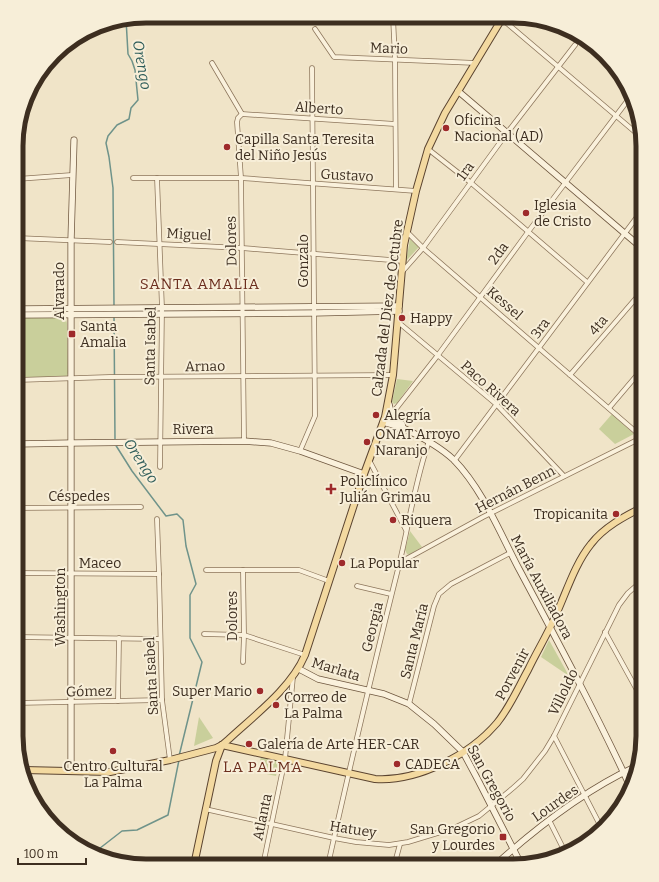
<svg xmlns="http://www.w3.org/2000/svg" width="659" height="882" font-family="Bitter,serif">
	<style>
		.green { fill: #c9cf9b }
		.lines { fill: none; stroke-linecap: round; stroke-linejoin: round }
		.stream { stroke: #6f938a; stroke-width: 1.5 }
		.street-casing { stroke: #8d765c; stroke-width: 5.5 }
		.secondary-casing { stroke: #6f573f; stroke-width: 7 }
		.primary-casing { stroke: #5b4430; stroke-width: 8 }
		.street { stroke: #faf1dc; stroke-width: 4 }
		.secondary { stroke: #faf1dc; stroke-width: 5.5 }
		.primary { stroke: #f3d9a0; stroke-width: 6 }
		.rail-casing { stroke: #3d2e20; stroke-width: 3 }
		.rail { stroke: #f7eed8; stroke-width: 1.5; stroke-dasharray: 4.5; stroke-linecap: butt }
		.poi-dot { fill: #9e2a2b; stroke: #f7eed8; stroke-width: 1.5 }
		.labels { text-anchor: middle; stroke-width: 4; stroke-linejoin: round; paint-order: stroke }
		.street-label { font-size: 14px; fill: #3d2e20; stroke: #f7eed8 }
		.poi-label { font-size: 14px; fill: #3d2e20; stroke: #f7eed8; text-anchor: start }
		.water-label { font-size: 15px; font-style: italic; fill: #2f5d5a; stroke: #f7eed8 }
		.neighbourhood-label { font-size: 15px; letter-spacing: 1px; fill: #6b2e1e; stroke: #f7eed8 }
		.rim { fill: none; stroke: #3d2e20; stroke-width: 5 }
	</style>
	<rect width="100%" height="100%" fill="#f0e4c8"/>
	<g class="green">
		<path d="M 410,239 L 419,247 L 406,261 Z"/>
		<path d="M 17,317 L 62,317 L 66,319 L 67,323 L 68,373 L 67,376 L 64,377 L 17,379 Z"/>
		<path d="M 397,379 L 413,381 L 397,403 L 394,404 L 392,402 Z"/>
		<path d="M 612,414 L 634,434 L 615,444 L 599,429 Z"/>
		<path d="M 410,531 L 422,547 L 409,555 L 407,554 L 405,550 Z"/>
		<path d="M 549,640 L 569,676 L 541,657 Z"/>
		<path d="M 199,717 L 213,738 L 194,746 Z"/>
		<path d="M 261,757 L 279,761 L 276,776 L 257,772 Z"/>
		<path d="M 512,856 L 517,865 L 502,866 Z"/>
	</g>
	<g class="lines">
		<g class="stream">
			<path d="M 114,306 L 113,188 L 109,157 L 106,143 L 108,136 L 117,125 L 129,119 L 131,108 L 138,100 L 135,70 L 132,61 L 128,54 L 126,19"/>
			<path d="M 114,316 L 115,440"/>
			<path d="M 115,444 L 132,471 L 166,516 L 177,514 L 183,520 L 186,546 L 196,584 L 190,595 L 190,638 L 202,662 L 179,756"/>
			<path d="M 95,852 L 122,831 L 137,830 L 168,815 L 179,760"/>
		</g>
		<g class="street-casing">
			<g id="street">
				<path d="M 393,17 L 395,59 L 396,189"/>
				<path d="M 502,19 L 641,137"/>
				<path d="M 315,29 L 334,57 L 476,63"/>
				<path d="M 212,63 L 242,114"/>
				<path d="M 242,114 L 238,118 L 237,122 L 241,178 L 244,441"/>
				<path d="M 242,114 L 395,124"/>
				<path d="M 428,149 L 470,182 L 587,282"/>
				<path d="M 133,178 L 241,178 L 416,191"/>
				<path d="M 157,178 L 162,308 L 160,467"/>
				<path d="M 17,179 L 72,175"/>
				<path d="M 407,232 L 423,248 L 643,438"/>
				<path d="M 17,238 L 110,242"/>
				<path d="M 117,242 L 242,248 L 403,261"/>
				<path d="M 402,272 L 423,248 L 507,133 L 575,45"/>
				<path d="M 398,322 L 496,404 L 564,476"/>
				<path d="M 570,375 L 643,290"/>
				<path d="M 17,380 L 110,377 L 393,375"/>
				<path d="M 609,408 L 643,368"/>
				<path d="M 391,415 L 438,355 L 528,232 L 631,96"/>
				<path d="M 300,451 L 315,416 L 312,68"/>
				<path d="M 369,460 L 406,530"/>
				<path d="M 454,461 L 643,209"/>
				<path d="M 16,508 L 141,507"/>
				<path d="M 157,519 L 159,574 L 162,700 L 170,760"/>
				<path d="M 399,563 L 483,517 L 643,437"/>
				<path d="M 206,570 L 299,570 L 329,581"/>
				<path d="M 16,573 L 159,574"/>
				<path d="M 357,586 L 391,594"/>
				<path d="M 605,632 L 643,701"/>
				<path d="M 204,634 L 244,635 L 305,655"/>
				<path d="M 16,637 L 160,639"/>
				<path d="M 243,662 L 244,635 L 243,570"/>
				<path d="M 118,701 L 119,638"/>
				<path d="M 16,703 L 162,700"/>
				<path d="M 409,704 L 434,606 L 439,594 L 451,584 L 510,553"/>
				<path d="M 554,736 L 601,827"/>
				<path d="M 205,809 L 334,838 L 356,842 L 389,845 L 408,842 L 454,828 L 479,816 L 513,788 L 523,779 L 545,751 L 554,736 L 619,605 L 628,593 L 643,580"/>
				<path d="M 549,820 L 566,854"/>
				<path d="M 128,865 L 130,860 L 133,859 L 165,865"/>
				<path d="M 263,865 L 285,759 L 293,677"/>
				<path d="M 328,865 C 350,765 374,665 399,565 C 409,524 415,481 429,441"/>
				<path d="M 394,866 L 400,844"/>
			</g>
		</g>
		<g class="secondary-casing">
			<g id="secondary">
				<path d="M 458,91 L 643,249"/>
				<path d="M 17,309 L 399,306"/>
				<path d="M 17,315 L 314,313 L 399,311"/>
				<path d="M 389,404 L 392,417 L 395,422"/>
				<path d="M 385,417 L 402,424 L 403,428"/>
				<path d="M 383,422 L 397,426 L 400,429 L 403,428 C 422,437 439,446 454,460 C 483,490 500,533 519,569 C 557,640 595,711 629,784"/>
				<path d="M 17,444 L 72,443 L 244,441 L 271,443 L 300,451 L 364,474"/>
				<path d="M 299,669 L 318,679 L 384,694 L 409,704 L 434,724 L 463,752 L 478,780 L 521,864"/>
				<path d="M 71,771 L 71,240 L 74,140"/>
				<path d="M 494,866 C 535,829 585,790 635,767"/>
			</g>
		</g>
		<g class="primary-casing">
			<g id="primary">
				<path d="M 222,745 L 375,779 C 417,782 470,755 497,723 C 510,707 518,688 528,670 C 536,653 546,637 554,619 C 566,594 574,565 591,544 C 604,527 625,516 643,507"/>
				<path d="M 24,770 L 110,772 L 170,760 L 216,748 L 222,745 L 229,739 C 255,715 291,688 305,655 L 364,474 L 385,417 L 393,375 L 404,245 L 416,191 L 428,149 L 445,113 L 503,17"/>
				<path d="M 194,865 L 216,761 L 222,745"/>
			</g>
		</g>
		<use href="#street" class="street"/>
		<use href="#secondary" class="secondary"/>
		<use href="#primary" class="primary"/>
		<g class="rail-casing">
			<path id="rail" d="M 590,42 L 595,46"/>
		</g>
		<use href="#rail" class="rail"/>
	</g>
	<g class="poi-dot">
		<circle cx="446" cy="128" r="4"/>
		<circle cx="227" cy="147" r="4"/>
		<circle cx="526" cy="213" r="4"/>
		<circle cx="402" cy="318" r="4"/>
		<rect x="68" y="330" width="8" height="8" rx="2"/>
		<circle cx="376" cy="415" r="4"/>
		<circle cx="367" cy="442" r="4"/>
		<path d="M329 483h4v4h4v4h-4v4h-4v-4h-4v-4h4z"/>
		<circle cx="616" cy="514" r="4"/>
		<circle cx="393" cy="520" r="4"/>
		<circle cx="342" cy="563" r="4"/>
		<circle cx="260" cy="691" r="4"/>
		<circle cx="276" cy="705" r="4"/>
		<circle cx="249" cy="744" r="4"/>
		<circle cx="113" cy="751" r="4"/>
		<circle cx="397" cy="764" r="4"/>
		<rect x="499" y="833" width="8" height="8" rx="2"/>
	</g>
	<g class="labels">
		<g class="street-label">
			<text transform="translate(389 48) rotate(2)" y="5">Mario</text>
			<text transform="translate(319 108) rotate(4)" y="5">Alberto</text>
			<text transform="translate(465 171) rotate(-54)" y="5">1ra</text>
			<text transform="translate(347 175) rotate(3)" y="5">Gustavo</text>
			<text transform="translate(189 234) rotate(3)" y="5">Miguel</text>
			<text transform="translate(231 241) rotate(-91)" y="5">Dolores</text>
			<text transform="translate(498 253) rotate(-54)" y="5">2da</text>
			<text transform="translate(303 261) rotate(-90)" y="5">Gonzalo</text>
			<text transform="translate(59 291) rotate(-90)" y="5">Alvarado</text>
			<text transform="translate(505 303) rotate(41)" y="5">Kessel</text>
			<text transform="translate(387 308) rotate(-83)" y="5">Calzada del Diez de Octubre</text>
			<text transform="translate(598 325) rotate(-50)" y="5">4ta</text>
			<text transform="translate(540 328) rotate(-53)" y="5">3ra</text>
			<text transform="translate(150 346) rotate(-89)" y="5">Santa Isabel</text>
			<text transform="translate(205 366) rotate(-1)" y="5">Arnao</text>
			<text transform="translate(491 388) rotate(42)" y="5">Paco Rivera</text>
			<text x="193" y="434">Rivera</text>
			<text transform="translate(515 489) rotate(-27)" y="5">Hernán Benn</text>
			<text x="79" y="501">Céspedes</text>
			<text x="100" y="568">Maceo</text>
			<text transform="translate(542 587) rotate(62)" y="5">María Auxiliadora</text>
			<text transform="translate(60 607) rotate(-90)" y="5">Washington</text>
			<text transform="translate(232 616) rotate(-90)" y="5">Dolores</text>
			<text transform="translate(372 627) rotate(-76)" y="5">Georgia</text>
			<text transform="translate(414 641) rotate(-76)" y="5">Santa María</text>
			<text transform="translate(336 669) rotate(17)" y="5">Marlata</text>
			<text transform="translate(512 674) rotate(-62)" y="5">Porvenir</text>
			<text transform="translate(151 676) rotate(-93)" y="5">Santa Isabel</text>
			<text transform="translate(89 691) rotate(-1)" y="5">Gómez</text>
			<text transform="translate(563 692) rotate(-64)" y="5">Villoldo</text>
			<text transform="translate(492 783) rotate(61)" y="5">San Gregorio</text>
			<text transform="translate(555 803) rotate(-35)" y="5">Lourdes</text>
			<text transform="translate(262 817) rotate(-78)" y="5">Atlanta</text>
			<text transform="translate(353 829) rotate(9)" y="5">Hatuey</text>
		</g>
		<g class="poi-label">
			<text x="454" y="125">Oficina<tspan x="454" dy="16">Nacional (AD)</tspan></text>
			<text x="235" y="144">Capilla Santa Teresita<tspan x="235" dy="16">del Niño Jesús</tspan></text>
			<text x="534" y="210">Iglesia<tspan x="534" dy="16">de Cristo</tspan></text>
			<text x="410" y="323">Happy</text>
			<text x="80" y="331">Santa<tspan x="80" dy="16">Amalia</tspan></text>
			<text x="384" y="420">Alegría</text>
			<text x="375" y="439">ONAT Arroyo<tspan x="375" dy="16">Naranjo</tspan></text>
			<text x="340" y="486">Policlínico<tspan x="340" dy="16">Julián Grimau</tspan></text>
			<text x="608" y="519" text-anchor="end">Tropicanita</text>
			<text x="401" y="525">Riquera</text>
			<text x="350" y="568">La Popular</text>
			<text x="252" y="696" text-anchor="end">Super Mario</text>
			<text x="284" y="702">Correo de<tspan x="284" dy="16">La Palma</tspan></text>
			<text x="257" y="749">Galería de Arte HER-CAR</text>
			<text x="405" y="769">CADECA</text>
			<text x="113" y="771" text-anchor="middle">Centro Cultural<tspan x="113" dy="16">La Palma</tspan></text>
			<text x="495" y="834" text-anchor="end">San Gregorio<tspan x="495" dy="16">y Lourdes</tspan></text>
		</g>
		<g class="water-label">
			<text transform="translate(142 65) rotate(80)" y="5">Orengo</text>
			<text transform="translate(141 461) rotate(57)" y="5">Orengo</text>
		</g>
		<g class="neighbourhood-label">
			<text x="200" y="289">SANTA AMALIA</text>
			<text x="263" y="772">LA PALMA</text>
		</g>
	</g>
	<path d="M0 0H659V882H0ZM146 23H513A123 123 0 0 1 636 146V736A123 123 0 0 1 513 859H146A123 123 0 0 1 23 736V146A123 123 0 0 1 146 23Z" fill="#f7eed8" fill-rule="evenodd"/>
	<path class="rim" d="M146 23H513A123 123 0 0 1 636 146V736A123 123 0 0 1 513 859H146A123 123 0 0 1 23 736V146A123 123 0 0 1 146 23Z"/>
	<path d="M18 858v6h68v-6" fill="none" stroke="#3d2e20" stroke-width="2"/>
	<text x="24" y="858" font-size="12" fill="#3d2e20" stroke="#f7eed8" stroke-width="3" paint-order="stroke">100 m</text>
</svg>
